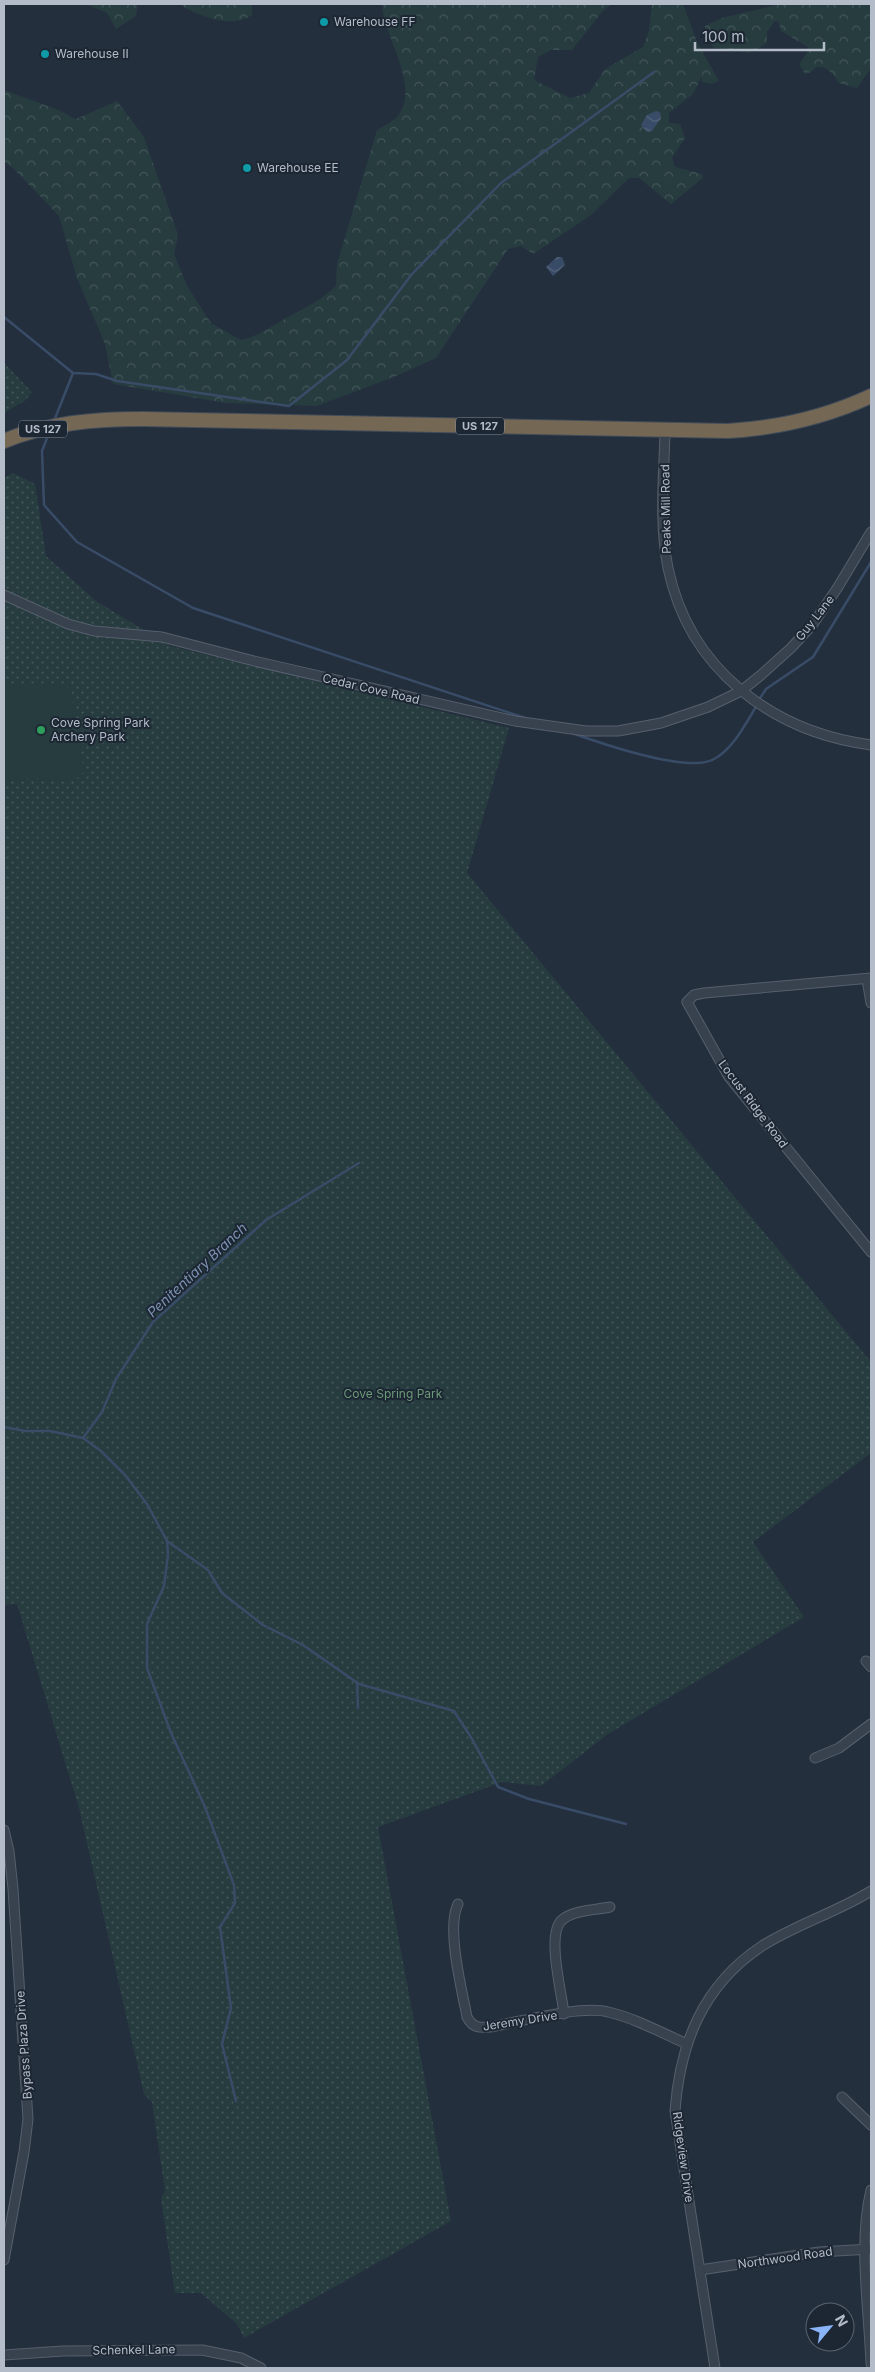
<svg xmlns="http://www.w3.org/2000/svg" width="875" height="2372" font-family="Inter,sans-serif">
	<style>
		.grass { fill: url(#grass-dots) }
		.forest { fill: url(#forest-crowns) }
		.garden { fill: #263c3f }
		.water { fill: url(#water-waves) }
		.lines { fill: none; stroke-linecap: round; stroke-linejoin: round }
		.stream { stroke: #394c67; stroke-width: 2.5 }
		.minor-casing { stroke: #565f6c; stroke-width: 11 }
		.highway-casing { stroke: #434c59; stroke-width: 16 }
		.minor { stroke: #38414e; stroke-width: 9 }
		.highway { stroke: #746855; stroke-width: 14 }
		.culture-dot { fill: #0f9aa8; stroke: #1d2633; stroke-width: 2 }
		.leisure-dot { fill: #2e9e5b; stroke: #1d2633; stroke-width: 2 }
		.labels { text-anchor: middle; stroke-width: 4; stroke-linejoin: round; paint-order: stroke }
		.shield { fill: #1d2633; stroke: #878f9c; stroke-width: 1 }
		.shield-label { font-size: 11px; font-weight: bold; fill: #b4bcc9 }
		.poi-label { font-size: 12px; fill: #b4bcc9; stroke: #1d2633; text-anchor: start }
		.street-label { font-size: 12px; fill: #b4bcc9; stroke: #1d2633 }
		.park-label { font-size: 12px; fill: #6b9a76; stroke: #1d2633 }
		.water-label { font-size: 14px; font-style: italic; fill: #7c92b1; stroke: #1d2633 }
	</style>
	<defs>
		<pattern id="grass-dots" width="8" height="8" patternUnits="userSpaceOnUse" patternTransform="scale(1.25)"><rect width="8" height="8" fill="#263c3f"/><path d="M2 2h.1M6 6h.1" fill="none" stroke="#435659" stroke-width="1.8" stroke-linecap="round"/></pattern>
		<pattern id="forest-crowns" width="20" height="18" patternUnits="userSpaceOnUse" patternTransform="scale(1.25)"><rect width="20" height="18" fill="#263c3f"/><path d="M2 6a3 3 0 1 1 6 0M12 15a3 3 0 1 1 6 0" fill="none" stroke="#435659"/></pattern>
		<pattern id="water-waves" width="16" height="10" patternUnits="userSpaceOnUse" patternTransform="scale(1.25)"><rect width="16" height="10" fill="#394c67"/><path d="M0 5q4-4 8 0t8 0" fill="none" stroke="#53647b"/></pattern>
	</defs>
	<rect width="100%" height="100%" fill="#242f3e"/>
	<g class="grass">
		<path d="M 4,363 L 32,392 L 26,400 L 4,413 Z"/>
		<path d="M 13,473 L 35,484 L 46,556 L 96,601 L 170,646 L 509,728 L 467,873 L 871,1362 L 871,1453 L 753,1542 L 804,1617 L 608,1734 L 541,1786 L 502,1782 L 378,1827 L 451,2221 L 244,2338 L 237,2324 L 201,2293 L 175,2293 L 161,2198 L 165,2191 L 152,2102 L 144,2094 L 79,1808 L 17,1604 L 4,1605 L 4,478 Z"/>
	</g>
	<g class="forest">
		<path d="M 85,4 L 138,4 L 136,16 L 116,29 L 107,13 Z"/>
		<path d="M 181,4 L 252,4 L 252,15 C 231,29 205,17 185,8 Z"/>
		<path d="M 382,4 L 611,4 L 602,12 L 572,50 L 551,50 L 538,57 L 534,80 L 570,98 L 589,93 L 605,69 L 643,47 L 649,31 L 652,4 L 683,4 L 697,42 L 719,81 L 711,84 L 702,82 L 701,77 L 693,94 L 669,113 L 669,123 L 680,124 L 685,138 L 672,158 L 675,167 L 702,174 L 703,178 L 671,204 L 639,178 L 629,178 L 591,215 L 533,254 L 521,246 L 508,249 L 436,358 L 394,377 L 317,406 L 226,403 L 113,384 L 105,344 L 77,278 L 59,216 L 14,169 L 4,161 L 4,90 L 56,109 L 76,119 L 117,101 L 144,137 L 178,235 L 174,254 L 187,286 L 211,323 L 241,340 C 260,336 273,325 290,316 C 308,306 320,301 336,286 L 337,264 L 377,130 C 383,126 392,122 397,117 C 422,87 383,36 382,4 Z"/>
		<path d="M 781,4 L 871,4 L 871,68 L 857,88 L 839,83 C 833,73 828,67 816,67 L 811,72 L 805,74 L 799,64 L 807,53 L 808,47 L 781,31 L 779,22 L 775,21 L 767,32 L 767,43 L 749,53 L 714,48 L 706,37 L 705,26 L 722,18 Z"/>
	</g>
	<path class="garden" d="M 62,683 L 71,689 L 84,771 C 74,788 52,778 36,778 C 25,778 14,780 4,782 L 4,684 Z"/>
	<g class="water">
		<path d="M 656,111 L 660,112 L 661,118 L 652,131 L 647,132 L 641,125 L 647,115 Z"/>
		<path d="M 557,257 L 562,257 L 565,265 L 553,276 L 546,267 Z"/>
	</g>
	<g class="lines">
		<g class="stream">
			<path d="M 4,317 L 73,373 L 96,374 L 117,381 L 289,406 L 347,360 L 412,274 L 501,183 L 654,72"/>
			<path d="M 54,421 L 73,373"/>
			<path d="M 49,433 L 42,451 L 44,505 L 77,542 L 193,608 L 528,719"/>
			<path d="M 759,700 L 766,689 L 813,657 L 871,562"/>
			<path d="M 569,732 C 597,742 688,774 714,759 C 733,749 746,723 757,705"/>
			<path d="M 4,1427 L 25,1431 L 50,1431 L 83,1438 L 101,1451 L 125,1475 L 147,1504 L 167,1541 L 208,1570 L 222,1593 L 263,1625 L 303,1645 L 359,1684 L 454,1711 L 472,1739 L 498,1787 L 529,1799 L 626,1824"/>
			<path d="M 83,1438 L 102,1412 L 116,1379 L 153,1322 L 266,1220 L 359,1163"/>
			<path d="M 167,1541 L 168,1555 L 164,1586 L 147,1624 L 147,1668 L 171,1733 L 205,1807 L 234,1885 L 235,1903 L 220,1927 L 231,2008 L 222,2044 L 236,2101"/>
			<path d="M 357,1682 L 358,1708"/>
		</g>
		<g class="minor-casing">
			<g id="minor">
				<path d="M 665,431 C 664,476 659,523 668,568 C 689,669 772,732 871,745"/>
				<path d="M 4,595 L 68,624 L 94,631 L 162,637 L 254,661 L 515,721 L 586,731 L 618,731 L 661,723 L 708,707 L 741,691 L 761,675 L 791,648 L 813,624 L 838,587 L 871,532"/>
				<path d="M 871,978 L 704,993 L 694,995 L 687,1002 L 729,1077 L 871,1252"/>
				<path d="M 867,979 L 871,1003"/>
				<path d="M 866,1661 L 871,1667"/>
				<path d="M 815,1758 L 839,1748 L 871,1724"/>
				<path d="M 4,1830 L 9,1851 L 13,1889 L 28,2119 L 24,2152 L 4,2260"/>
				<path d="M 458,1904 C 446,1928 462,1990 467,2017 C 473,2028 479,2028 490,2027 C 520,2022 580,2005 608,2012 C 635,2018 662,2033 687,2044"/>
				<path d="M 564,2014 C 562,1993 546,1934 562,1920 C 573,1910 595,1910 610,1907"/>
				<path d="M 842,2097 L 871,2125"/>
				<path d="M 871,2190 C 858,2242 869,2309 871,2364"/>
				<path d="M 700,2270 L 819,2252 L 871,2249"/>
				<path d="M 4,2355 L 63,2351 L 202,2350 L 241,2358 L 261,2368"/>
				<path d="M 715,2368 L 675,2111 C 680,2043 703,1985 762,1946 C 795,1925 837,1912 871,1891"/>
			</g>
		</g>
		<g class="highway-casing">
			<path id="highway" d="M 4,441 C 47,423 95,419 142,419 L 728,431 C 778,428 826,417 871,396"/>
		</g>
		<use href="#minor" class="minor"/>
		<use href="#highway" class="highway"/>
	</g>
	<g class="culture-dot">
		<circle cx="324" cy="22" r="5"/>
		<circle cx="45" cy="54" r="5"/>
		<circle cx="247" cy="168" r="5"/>
	</g>
	<circle class="leisure-dot" cx="41" cy="730" r="5"/>
	<g class="labels">
		<g class="shield">
			<rect x="456" y="417.5" width="48" height="17" rx="4"/>
			<rect x="19" y="420.5" width="48" height="17" rx="4"/>
		</g>
		<g class="shield-label">
			<text x="480" y="430">US 127</text>
			<text x="43" y="433">US 127</text>
		</g>
		<g class="poi-label">
			<text x="334" y="26">Warehouse FF</text>
			<text x="55" y="58">Warehouse II</text>
			<text x="257" y="172">Warehouse EE</text>
			<text x="51" y="727">Cove Spring Park<tspan x="51" dy="14">Archery Park</tspan></text>
		</g>
		<g class="street-label">
			<text transform="translate(666 509) rotate(-91)" y="4">Peaks Mill Road</text>
			<text transform="translate(815 618) rotate(-52)" y="4">Guy Lane</text>
			<text transform="translate(371 689) rotate(13)" y="4">Cedar Cove Road</text>
			<text transform="translate(753 1104) rotate(53)" y="4">Locust Ridge Road</text>
			<text transform="translate(520 2021) rotate(-9)" y="4">Jeremy Drive</text>
			<text transform="translate(24 2045) rotate(-94)" y="4">Bypass Plaza Drive</text>
			<text transform="translate(683 2157) rotate(82)" y="4">Ridgeview Drive</text>
			<text transform="translate(785 2258) rotate(-8)" y="4">Northwood Road</text>
			<text transform="translate(134 2350) rotate(-1)" y="4">Schenkel Lane</text>
		</g>
		<g class="park-label">
			<text x="393" y="1398">Cove Spring Park</text>
		</g>
		<g class="water-label">
			<text transform="translate(197 1270) rotate(-43)" y="5">Penitentiary Branch</text>
		</g>
	</g>
	<rect width="875" height="2372" fill="none" stroke="#b4bcc9" stroke-width="10"/>
	<g transform="translate(830 2327) rotate(61)"><circle r="24" fill="#1d2633" stroke="#59626f"/>
	<path d="M0-4L9 19L0 12L-9 19Z" fill="#8ab4f8"/>
	<text y="-8" font-size="14" font-weight="bold" text-anchor="middle" fill="#b4bcc9">N</text>
	</g>
	<path d="M695 42v8h129v-8" fill="none" stroke="#b4bcc9" stroke-width="2.5"/>
	<text x="702" y="42" font-size="15" fill="#b4bcc9" stroke="#1d2633" stroke-width="4" paint-order="stroke">100 m</text>
</svg>
